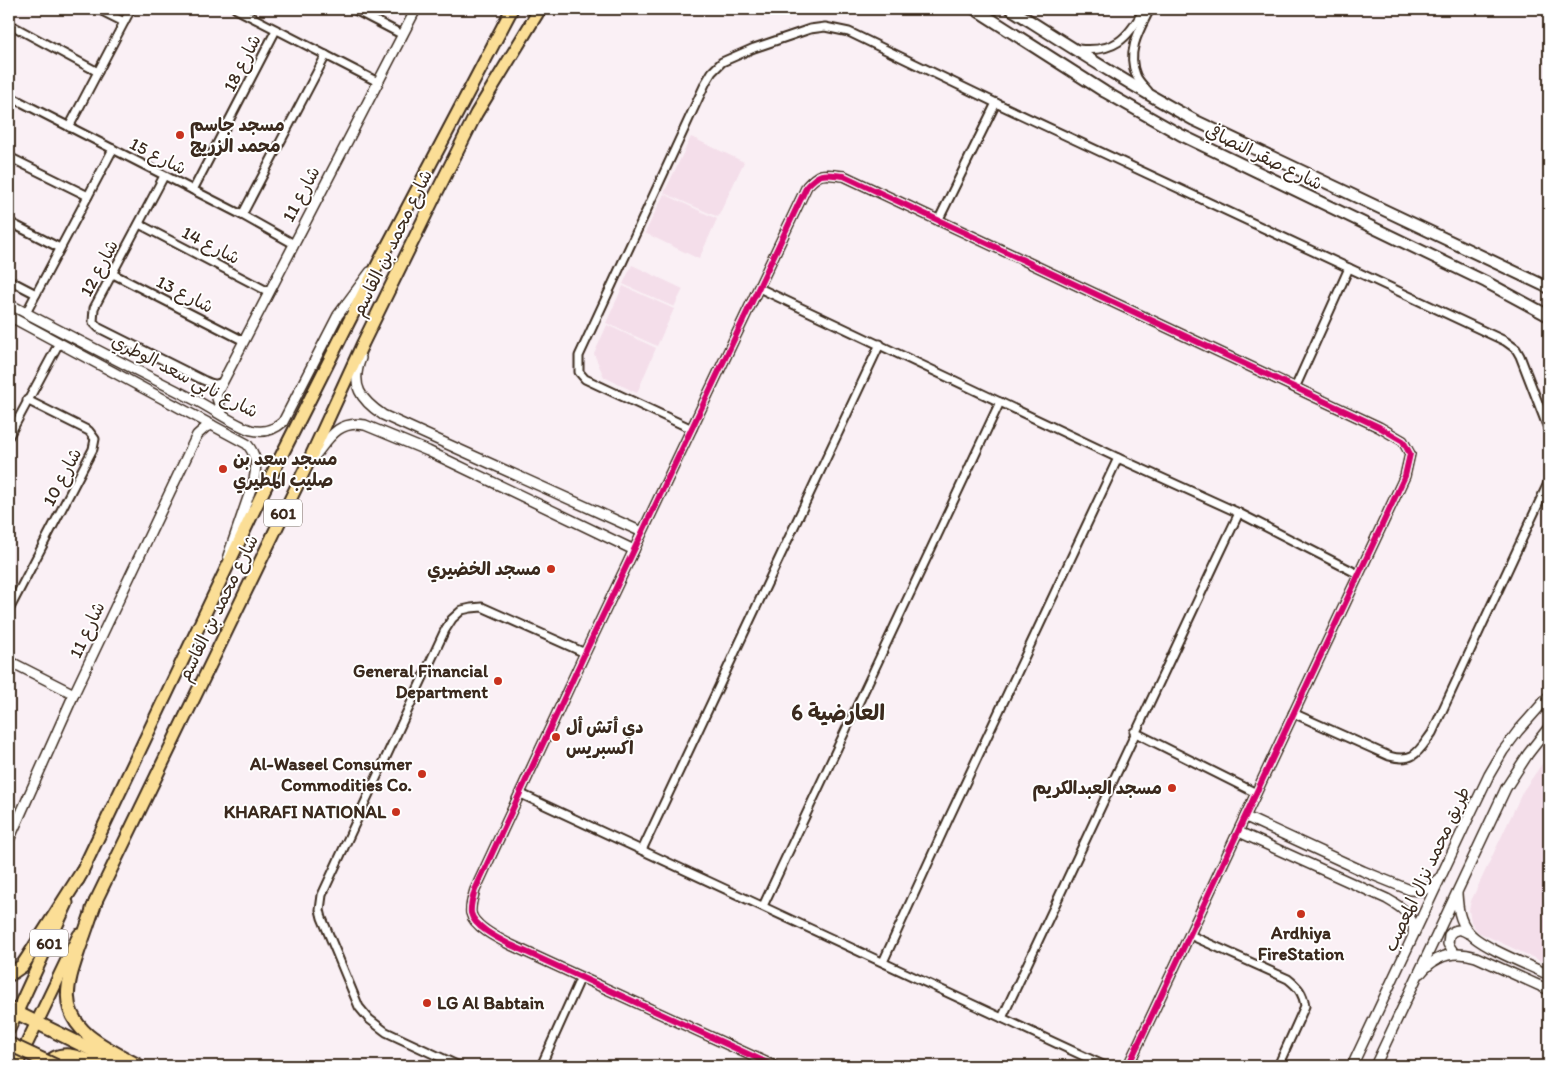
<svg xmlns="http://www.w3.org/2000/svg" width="1558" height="1075" font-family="Itim,'Playpen Sans Arabic',sans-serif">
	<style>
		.built { fill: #f4deea }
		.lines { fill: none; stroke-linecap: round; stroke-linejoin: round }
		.minor-casing { stroke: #3b2a1e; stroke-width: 11 }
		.tertiary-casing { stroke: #3b2a1e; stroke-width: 12 }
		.secondary-casing { stroke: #3b2a1e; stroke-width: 14 }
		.primary-casing { stroke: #3b2a1e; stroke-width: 15 }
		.motorway-casing { stroke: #3b2a1e; stroke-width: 16 }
		.minor { stroke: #fff; stroke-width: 7 }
		.tertiary { stroke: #fff; stroke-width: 9 }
		.secondary { stroke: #fff; stroke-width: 10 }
		.primary { stroke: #fbde96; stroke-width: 11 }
		.motorway { stroke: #fbde96; stroke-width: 12 }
		.motorway-bridge-casing { stroke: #3b2a1e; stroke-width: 16; stroke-linecap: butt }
		.motorway-bridge { stroke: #fbde96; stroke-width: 12 }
		.cycleway-casing { stroke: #fff; stroke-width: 9 }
		.cycleway { stroke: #d6006c; stroke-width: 6 }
		.poi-dot { fill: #c8321e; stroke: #fff; stroke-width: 2 }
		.labels { text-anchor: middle; stroke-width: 4; stroke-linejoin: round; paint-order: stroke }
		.shield { fill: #fff; stroke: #766a62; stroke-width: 1 }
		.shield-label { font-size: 16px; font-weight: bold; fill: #3b2a1e }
		.street-label { font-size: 18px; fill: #3b2a1e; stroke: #fff }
		.poi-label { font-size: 18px; font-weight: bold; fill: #3b2a1e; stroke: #fff; text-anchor: end }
		.district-label { font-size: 22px; font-weight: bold; fill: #3b2a1e; stroke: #fff }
	</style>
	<rect width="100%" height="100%" fill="#faf0f5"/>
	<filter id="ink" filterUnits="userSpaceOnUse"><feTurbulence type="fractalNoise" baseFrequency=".02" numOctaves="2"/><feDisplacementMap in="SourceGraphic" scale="10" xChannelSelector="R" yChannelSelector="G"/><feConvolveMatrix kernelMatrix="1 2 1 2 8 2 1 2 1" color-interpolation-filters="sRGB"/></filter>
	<g filter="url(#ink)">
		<g class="built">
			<path d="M 691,137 L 744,162 L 718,217 L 664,193 Z"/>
			<path d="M 664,194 L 717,219 L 699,259 L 645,233 Z"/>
			<path d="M 632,265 L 683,289 L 674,307 L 623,284 Z"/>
			<path d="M 623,286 L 674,309 L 657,346 L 606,323 Z"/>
			<path d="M 607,325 L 656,348 L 637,393 L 604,377 L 594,354 Z"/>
			<path d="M 1549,754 L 1549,965 L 1478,932 L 1471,922 L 1469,910 L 1471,901 L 1523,791 Z"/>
		</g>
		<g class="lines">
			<g class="minor-casing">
				<g id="minor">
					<path d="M 98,9 L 124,22"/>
					<path d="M 236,9 L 378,82"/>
					<path d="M 353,9 L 403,35"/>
					<path d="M 9,24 L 98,72"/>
					<path d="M 1078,49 C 1114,53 1128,39 1144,9"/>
					<path d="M 1148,91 C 1144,86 1138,81 1136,75 C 1126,51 1140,29 1150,9"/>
					<path d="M 9,96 L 242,215 L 294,244"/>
					<path d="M 69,127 L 131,9"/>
					<path d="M 9,157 L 88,196"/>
					<path d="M 164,176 L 94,308 L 93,322 L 99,328 L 203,380 C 210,383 217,387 223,381"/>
					<path d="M 193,190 L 276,30"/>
					<path d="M 242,215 L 326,55"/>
					<path d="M 938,221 L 996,103"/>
					<path d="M 9,222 L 60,248"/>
					<path d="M 139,224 L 269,292"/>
					<path d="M 113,274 L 244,341"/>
					<path d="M 9,280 L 36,294"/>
					<path d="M 759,288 L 1118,458 L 1239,513 L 1358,574"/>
					<path d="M 26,313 L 113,149"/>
					<path d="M 1295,388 L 1349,268"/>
					<path d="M 692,429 L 585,379 L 579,372 L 579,356 L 706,82 L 712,72 L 722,62 L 754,48 L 810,29 L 825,27 L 849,32 L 996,103 L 1505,341 L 1516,349 L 1520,356 L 1549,431"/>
					<path d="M 9,436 L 59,343"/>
					<path d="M 9,610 L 93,449 L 95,439 L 89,431 L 27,400"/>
					<path d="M 1293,713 L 1389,756 C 1414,763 1418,752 1432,733 L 1549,481"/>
					<path d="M 1134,732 L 1256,793"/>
					<path d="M 521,794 L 1105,1066"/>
					<path d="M 642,850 L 880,344"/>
					<path d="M 763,906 L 1000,402"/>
					<path d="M 1190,935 L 1288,979 C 1298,987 1303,993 1305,1006 L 1278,1066"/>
					<path d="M 883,962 L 948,820 L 1118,458"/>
					<path d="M 1002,1018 C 1081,850 1159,681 1239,513"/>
					<path d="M 459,1066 L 386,1032 L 369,1019 L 359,1007 L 322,918 L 320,910 L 322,895 L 445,630 L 452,619 L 462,610 L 471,608 L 482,607 L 585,653"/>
					<path d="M 541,1066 L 581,977"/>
				</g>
			</g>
			<g class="tertiary-casing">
				<g id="tertiary">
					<path d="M 9,304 C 71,337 134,369 197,401 C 213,409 235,425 251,430 C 263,433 274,430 283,422 L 338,315 L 370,272"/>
					<path d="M 9,316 L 247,444 C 257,456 257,465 254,480 L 228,556"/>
					<path d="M 361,358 C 350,386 361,400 383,415 L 642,532"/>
					<path d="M 222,414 L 216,395 L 416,9"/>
					<path d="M 314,457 C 329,438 338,420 365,425 L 428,451 L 634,550"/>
					<path d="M 9,661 L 74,694"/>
					<path d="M 1246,817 L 1363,871 L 1410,890 L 1422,891 L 1432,886 L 1438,879"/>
					<path d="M 1239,832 L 1387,899 C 1401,907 1416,916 1413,934"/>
					<path d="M 9,840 L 74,694 L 197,435 L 206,427 L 212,425"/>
					<path d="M 1457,894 C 1458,908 1459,920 1468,931 C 1478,946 1531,966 1549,975"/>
					<path d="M 1454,953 L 1448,944 L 1449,935 C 1455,928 1461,929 1468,933"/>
					<path d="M 1421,973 C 1436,955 1454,950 1476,957 L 1549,990"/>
					<path d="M 774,1066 L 511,945 C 499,939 474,927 471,913 C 470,905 473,897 475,890 L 585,653 L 807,186 C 821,171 824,174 844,176 L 1379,427 L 1403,441 L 1410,454 L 1405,476 L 1128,1066"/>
					<path d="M 1352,1066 L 1466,823 L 1489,775 L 1503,751 L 1518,731 L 1549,696"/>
					<path d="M 1375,1066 L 1506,788 L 1528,754 L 1549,727"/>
				</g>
			</g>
			<g class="secondary-casing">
				<g id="secondary">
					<path d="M 975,9 L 1105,92 L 1181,135 L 1486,282 L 1549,316"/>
					<path d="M 1011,9 C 1071,47 1131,86 1194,120 L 1549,288"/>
				</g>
			</g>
			<g class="primary-casing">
				<g id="primary">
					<path d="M 78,880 L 259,500 L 381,258 L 512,9"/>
					<path d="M 92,909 L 306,467 L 363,343 L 435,196 L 476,114 L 540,9"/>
					<path d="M 9,1029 L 67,903"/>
					<path d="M 16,1066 L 79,935"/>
				</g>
			</g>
			<g class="motorway-casing">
				<g id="motorway">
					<path d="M 96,901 C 90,917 85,933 79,949 C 68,982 57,1009 89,1036 C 104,1048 123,1057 139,1066"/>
					<path d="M 9,975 L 22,966 L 28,957 L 82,872"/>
					<path d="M 9,1009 L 121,1064"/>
					<path d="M 46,1066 C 60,1046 84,1059 101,1066"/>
				</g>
			</g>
			<use href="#minor" class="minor"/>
			<use href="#tertiary" class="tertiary"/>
			<use href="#secondary" class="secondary"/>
			<use href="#primary" class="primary"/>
			<use href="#motorway" class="motorway"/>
			<g class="motorway-bridge-casing">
				<path id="motorway-bridge" d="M 9,1044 L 56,1066"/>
			</g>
			<use href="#motorway-bridge" class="motorway-bridge"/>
			<g class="cycleway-casing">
				<path id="cycleway" d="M 774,1066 L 511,945 C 499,939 474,927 471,913 C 470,905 473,897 475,890 L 585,653 L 807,186 C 821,171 824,174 844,176 L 1379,427 L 1403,441 L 1410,454 L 1405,476 L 1128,1066"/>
			</g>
			<use href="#cycleway" class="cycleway"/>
		</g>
	</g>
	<g class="poi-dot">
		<circle cx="180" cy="135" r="5"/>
		<circle cx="223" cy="469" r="5"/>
		<circle cx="551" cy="569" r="5"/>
		<circle cx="498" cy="681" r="5"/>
		<circle cx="556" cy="737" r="5"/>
		<circle cx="422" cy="774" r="5"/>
		<circle cx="1172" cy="788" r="5"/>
		<circle cx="396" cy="812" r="5"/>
		<circle cx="1301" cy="914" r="5"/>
		<circle cx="427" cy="1003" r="5"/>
	</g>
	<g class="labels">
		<g class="shield">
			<rect x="264" y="499.5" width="38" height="27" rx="4"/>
			<rect x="30" y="929.5" width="38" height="27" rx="4"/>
		</g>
		<g class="shield-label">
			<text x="283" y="519">601</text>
			<text x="49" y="949">601</text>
		</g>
		<g class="street-label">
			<text transform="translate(242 63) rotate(-63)" y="6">شارع 18</text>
			<text transform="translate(158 156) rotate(27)" y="6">شارع 15</text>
			<text transform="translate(1264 157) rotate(26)" y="6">شارع صقر النصافي</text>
			<text transform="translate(301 194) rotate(-62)" y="6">شارع 11</text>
			<text transform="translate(392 243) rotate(-64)" y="6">شارع محمد بن القاسم</text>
			<text transform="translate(211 245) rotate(27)" y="6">شارع 14</text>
			<text transform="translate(99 268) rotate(-62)" y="6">شارع 12</text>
			<text transform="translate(185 294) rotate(27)" y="6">شارع 13</text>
			<text transform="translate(185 376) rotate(27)" y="6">شارع نابي سعد الوطري</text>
			<text transform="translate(62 477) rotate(-62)" y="6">شارع 10</text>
			<text transform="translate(218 608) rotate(-64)" y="6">شارع محمد بن القاسم</text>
			<text transform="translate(87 630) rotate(-65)" y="6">شارع 11</text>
			<text transform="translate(1427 869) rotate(-65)" y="6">طريق محمد نزال المعصب</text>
		</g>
		<g class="poi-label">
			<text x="190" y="131" text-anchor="start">مسجد جاسم<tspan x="190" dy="21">محمد الزريج</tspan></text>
			<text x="233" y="465" text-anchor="start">مسجد سعد بن<tspan x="233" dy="21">صليب المطيري</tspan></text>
			<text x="541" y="575">مسجد الخضيري</text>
			<text x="488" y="677">General Financial<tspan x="488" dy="21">Department</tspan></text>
			<text x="566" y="733" text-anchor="start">دي أتش أل<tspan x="566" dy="21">اكسبريس</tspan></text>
			<text x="412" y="770">Al-Waseel Consumer<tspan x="412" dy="21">Commodities Co.</tspan></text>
			<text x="1162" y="794">مسجد العبدالكريم</text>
			<text x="386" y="818">KHARAFI NATIONAL</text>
			<text x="1301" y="939" text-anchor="middle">Ardhiya<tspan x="1301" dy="21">FireStation</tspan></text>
			<text x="437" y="1009" text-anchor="start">LG Al Babtain</text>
		</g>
		<g class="district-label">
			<text x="838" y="720">العارضية 6</text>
		</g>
	</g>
	<rect width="1558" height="1075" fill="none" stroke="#fff" stroke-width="30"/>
	<rect x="15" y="15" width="1528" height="1045" fill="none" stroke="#3b2a1e" stroke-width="2" filter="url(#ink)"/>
</svg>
